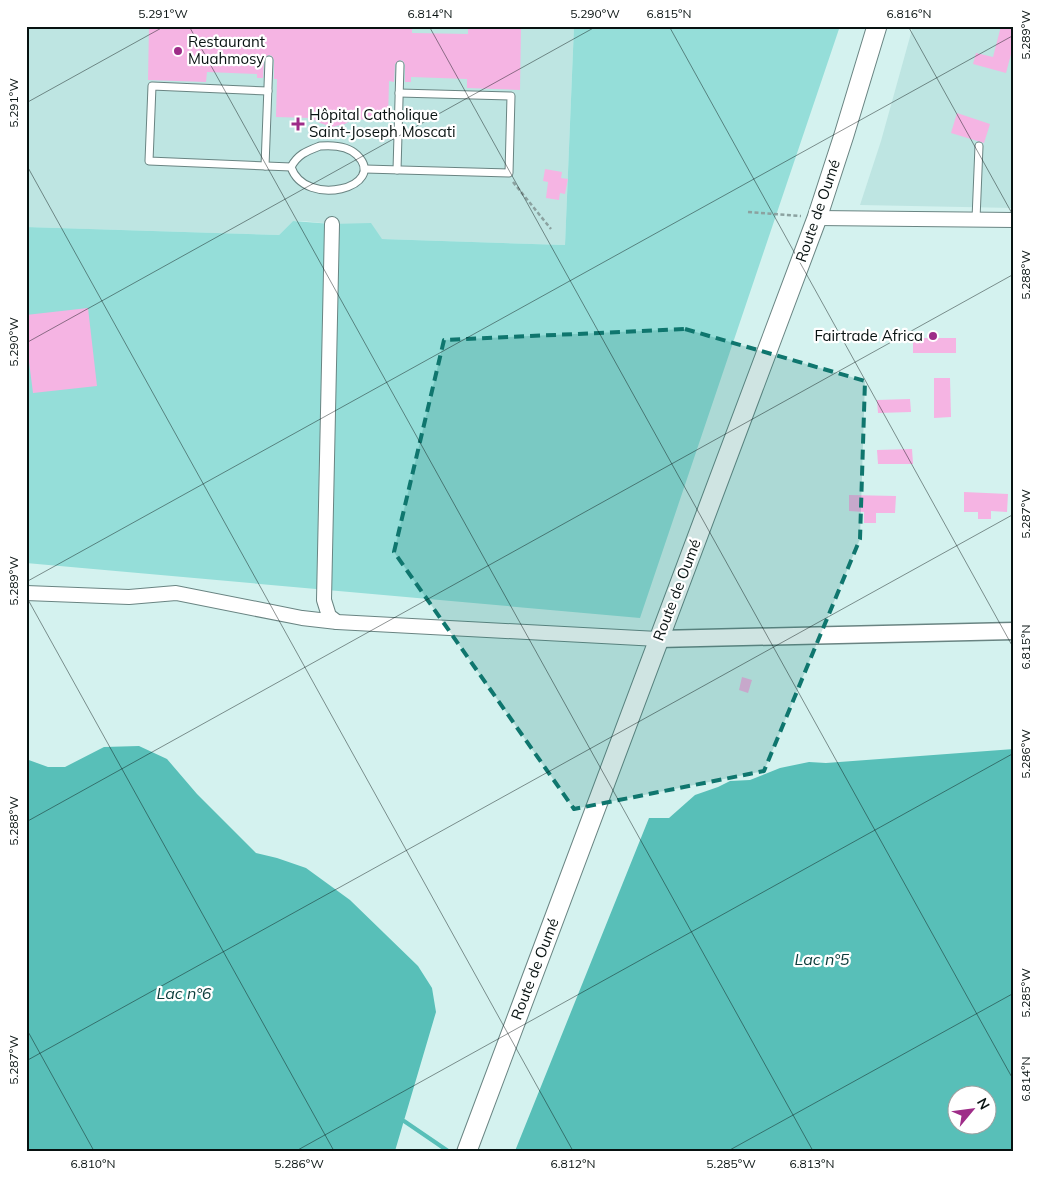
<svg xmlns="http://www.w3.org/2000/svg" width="1040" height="1177" font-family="Mulish,sans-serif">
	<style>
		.built { fill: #bee5e2 }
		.green { fill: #95ded9 }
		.water { fill: #58bfb8; fill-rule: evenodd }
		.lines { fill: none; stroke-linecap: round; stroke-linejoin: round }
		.stream { stroke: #58bfb8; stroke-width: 4 }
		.building { fill: #f5b4e3 }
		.service-casing { stroke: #698482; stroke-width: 9 }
		.minor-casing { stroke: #698482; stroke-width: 16 }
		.tertiary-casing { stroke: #698482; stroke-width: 19 }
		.secondary-casing { stroke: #698482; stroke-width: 21 }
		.path { stroke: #8ba2a0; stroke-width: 2.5; stroke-dasharray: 4 2.5; stroke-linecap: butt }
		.service { stroke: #fff; stroke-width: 7 }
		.minor { stroke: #fff; stroke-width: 14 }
		.tertiary { stroke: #fff; stroke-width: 16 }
		.secondary { stroke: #fff; stroke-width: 19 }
		.marked { fill: #0f766e; fill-opacity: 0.2; stroke: #0f766e; stroke-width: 4; stroke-dasharray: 10 6; stroke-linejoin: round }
		.ticks { fill: none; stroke: #081211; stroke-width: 1; stroke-opacity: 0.45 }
		.poi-dot { fill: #9e2c88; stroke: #fff; stroke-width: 2 }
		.labels { text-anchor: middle; stroke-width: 4.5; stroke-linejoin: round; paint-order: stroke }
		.poi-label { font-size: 15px; fill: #081211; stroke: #fff; text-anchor: start }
		.street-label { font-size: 15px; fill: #081211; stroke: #fff }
		.water-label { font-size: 16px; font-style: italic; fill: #0c3d3b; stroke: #fff }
		.neatline { fill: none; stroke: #081211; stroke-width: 2 }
		.ticks-label { font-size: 12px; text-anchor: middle; fill: #081211 }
	</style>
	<rect width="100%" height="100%" fill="#d4f2ef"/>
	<g class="built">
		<path d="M 26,26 L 574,26 L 565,245 L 382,239 L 332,224 L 303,221 L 293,221 L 279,235 L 26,227 Z"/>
		<path d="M 913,26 L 1014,26 L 1014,208 L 860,205 L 881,141 Z"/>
	</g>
	<path class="green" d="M 574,26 L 840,26 L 640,618 L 26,563 L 26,227 L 279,235 L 293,221 L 332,224 L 371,223 L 382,239 L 565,245 Z"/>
	<g class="water">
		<path d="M 139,746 L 167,759 L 197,794 L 256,853 L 277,858 L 306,868 L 350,900 L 418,966 L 432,988 L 436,1012 L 395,1151 L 26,1151 L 26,759 L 48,767 L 65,767 L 104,747 Z"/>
		<path d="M 1014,749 L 1014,1151 L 515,1151 L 649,818 L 669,818 L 695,795 L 718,787 L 730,781 L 750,780 L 780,768 L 809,762 L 826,763 ZM 958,1094 L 988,1094 L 988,1124 L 958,1124 Z"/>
	</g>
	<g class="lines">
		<path class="stream" d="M 404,1121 L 448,1151"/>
	</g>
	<g class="building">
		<path d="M 149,26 L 208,26 L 208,28 L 258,29 L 258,26 L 412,26 L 412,33 L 468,34 L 468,26 L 521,27 L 520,90 L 467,88 L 467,79 L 411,77 L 411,82 L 405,82 L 405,65 L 403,61 L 400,60 L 395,64 L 394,82 L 389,81 L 388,121 L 353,119 L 345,124 L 332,127 L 320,123 L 311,118 L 276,117 L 277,79 L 274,79 L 274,60 L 272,56 L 269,55 L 264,58 L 263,78 L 257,78 L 257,74 L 207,72 L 206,82 L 148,80 Z"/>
		<path d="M 1001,26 L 1014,26 L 1014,43 L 1006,73 L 973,64 L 976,53 L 993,57 Z"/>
		<path d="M 957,113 L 990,124 L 984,143 L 951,133 Z"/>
		<path d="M 545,169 L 562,172 L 561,178 L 568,179 L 565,194 L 560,193 L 559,200 L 546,198 L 548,182 L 543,181 Z"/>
		<path d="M 88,308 L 97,386 L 33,393 L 26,338 L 26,315 Z"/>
		<rect x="913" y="338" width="43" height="15"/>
		<path d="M 934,378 L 950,378 L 951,417 L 934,418 Z"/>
		<path d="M 910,399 L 911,412 L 878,413 L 877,400 Z"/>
		<path d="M 912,449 L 913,464 L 878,464 L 877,450 Z"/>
		<path d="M 964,492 L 1008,494 L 1007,512 L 991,511 L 991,519 L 978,519 L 978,512 L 964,512 Z"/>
		<path d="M 849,495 L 896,496 L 895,513 L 876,513 L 876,523 L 864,523 L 864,512 L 849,511 Z"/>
		<path d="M 742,677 L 752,680 L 748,693 L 739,690 Z"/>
	</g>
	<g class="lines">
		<g class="service-casing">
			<g id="service">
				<path d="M 268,91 L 152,86 L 149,161 L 291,167"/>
				<path d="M 320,146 C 332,145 348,146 357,155 C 389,187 305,209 291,167 C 298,154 307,151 320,146 Z"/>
				<path d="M 265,166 L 269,60"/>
				<path d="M 365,169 L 509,173 L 511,96 L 399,93"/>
				<path d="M 397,170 L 400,65"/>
				<path d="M 976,219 L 979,146"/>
			</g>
		</g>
		<g class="minor-casing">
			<g id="minor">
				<path d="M 817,218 L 1014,220"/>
				<path d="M 332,224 L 324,600 L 329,616 L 337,622 L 658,639"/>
				<path d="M 26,593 L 129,597 L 176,593 L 302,618 L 337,622"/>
			</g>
		</g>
		<g class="tertiary-casing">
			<path id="tertiary" d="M 658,639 L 1014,631"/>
		</g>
		<g class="secondary-casing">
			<path id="secondary" d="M 467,1151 L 817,218 L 844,135 L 877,26"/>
		</g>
		<g class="path">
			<path d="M 513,182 L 551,229"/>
			<path d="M 748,212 L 801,216"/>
		</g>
		<use href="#service" class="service"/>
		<use href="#minor" class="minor"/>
		<use href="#tertiary" class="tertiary"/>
		<use href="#secondary" class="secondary"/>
	</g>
	<path class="marked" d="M 685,329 L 865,381 L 860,539 L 764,771 L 574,809 L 394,552 L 444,340 Z"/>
	<path class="ticks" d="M 189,26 L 813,1151M 429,26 L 1014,1081M 669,26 L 1014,649M 908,26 L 1014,217M 26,103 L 165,26M 26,164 L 573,1151M 26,343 L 597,26M 26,582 L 1014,35M 26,596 L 334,1151M 26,822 L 1014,274M 26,1028 L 94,1151M 26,1061 L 1014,514M 296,1151 L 1014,753M 728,1151 L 1014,993"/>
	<g class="poi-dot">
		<circle cx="178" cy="51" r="5"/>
		<path d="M295.5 116.5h5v5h5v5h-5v5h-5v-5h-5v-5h5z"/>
		<circle cx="933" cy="336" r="5"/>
	</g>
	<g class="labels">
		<g class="poi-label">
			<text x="188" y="47">Restaurant<tspan x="188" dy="17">Muahmosy</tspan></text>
			<text x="309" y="120">Hôpital Catholique<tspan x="309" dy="17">Saint-Joseph Moscati</tspan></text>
			<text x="923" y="341" text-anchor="end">Fairtrade Africa</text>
		</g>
		<g class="street-label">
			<text transform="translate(818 211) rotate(-71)" y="5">Route de Oumé</text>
			<text transform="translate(677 590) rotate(-69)" y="5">Route de Oumé</text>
			<text transform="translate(535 969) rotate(-69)" y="5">Route de Oumé</text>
		</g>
		<g class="water-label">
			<text x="822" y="965">Lac n°5</text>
			<text x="184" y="999">Lac n°6</text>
		</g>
	</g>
	<rect width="1040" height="1177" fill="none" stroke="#ffffff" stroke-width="55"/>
	<g transform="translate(972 1110) rotate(61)"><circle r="24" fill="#ffffff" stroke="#9ca0a0"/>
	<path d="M0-4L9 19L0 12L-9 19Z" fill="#9e2c88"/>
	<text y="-8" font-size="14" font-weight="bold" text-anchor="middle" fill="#081211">N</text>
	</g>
	<rect x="28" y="28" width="984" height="1122" class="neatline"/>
	<g class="ticks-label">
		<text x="163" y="18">5.291°W</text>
		<text x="430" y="18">6.814°N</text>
		<text x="595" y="18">5.290°W</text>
		<text x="669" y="18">6.815°N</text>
		<text x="909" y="18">6.816°N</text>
		<text transform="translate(1026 35) rotate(-90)" y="4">5.289°W</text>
		<text transform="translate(14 103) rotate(-90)" y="4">5.291°W</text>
		<text transform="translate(1026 275) rotate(-90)" y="4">5.288°W</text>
		<text transform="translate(14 342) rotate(-90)" y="4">5.290°W</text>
		<text transform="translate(1026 514) rotate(-90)" y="4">5.287°W</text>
		<text transform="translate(14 581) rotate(-90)" y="4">5.289°W</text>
		<text transform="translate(1026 647) rotate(-90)" y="4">6.815°N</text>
		<text transform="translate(1026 754) rotate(-90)" y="4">5.286°W</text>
		<text transform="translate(14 821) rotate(-90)" y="4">5.288°W</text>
		<text transform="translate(1026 993) rotate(-90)" y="4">5.285°W</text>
		<text transform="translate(14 1060) rotate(-90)" y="4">5.287°W</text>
		<text transform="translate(1026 1079) rotate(-90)" y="4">6.814°N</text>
		<text x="93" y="1168">6.810°N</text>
		<text x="299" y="1168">5.286°W</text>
		<text x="573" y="1168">6.812°N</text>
		<text x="731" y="1168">5.285°W</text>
		<text x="812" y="1168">6.813°N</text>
	</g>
</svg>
